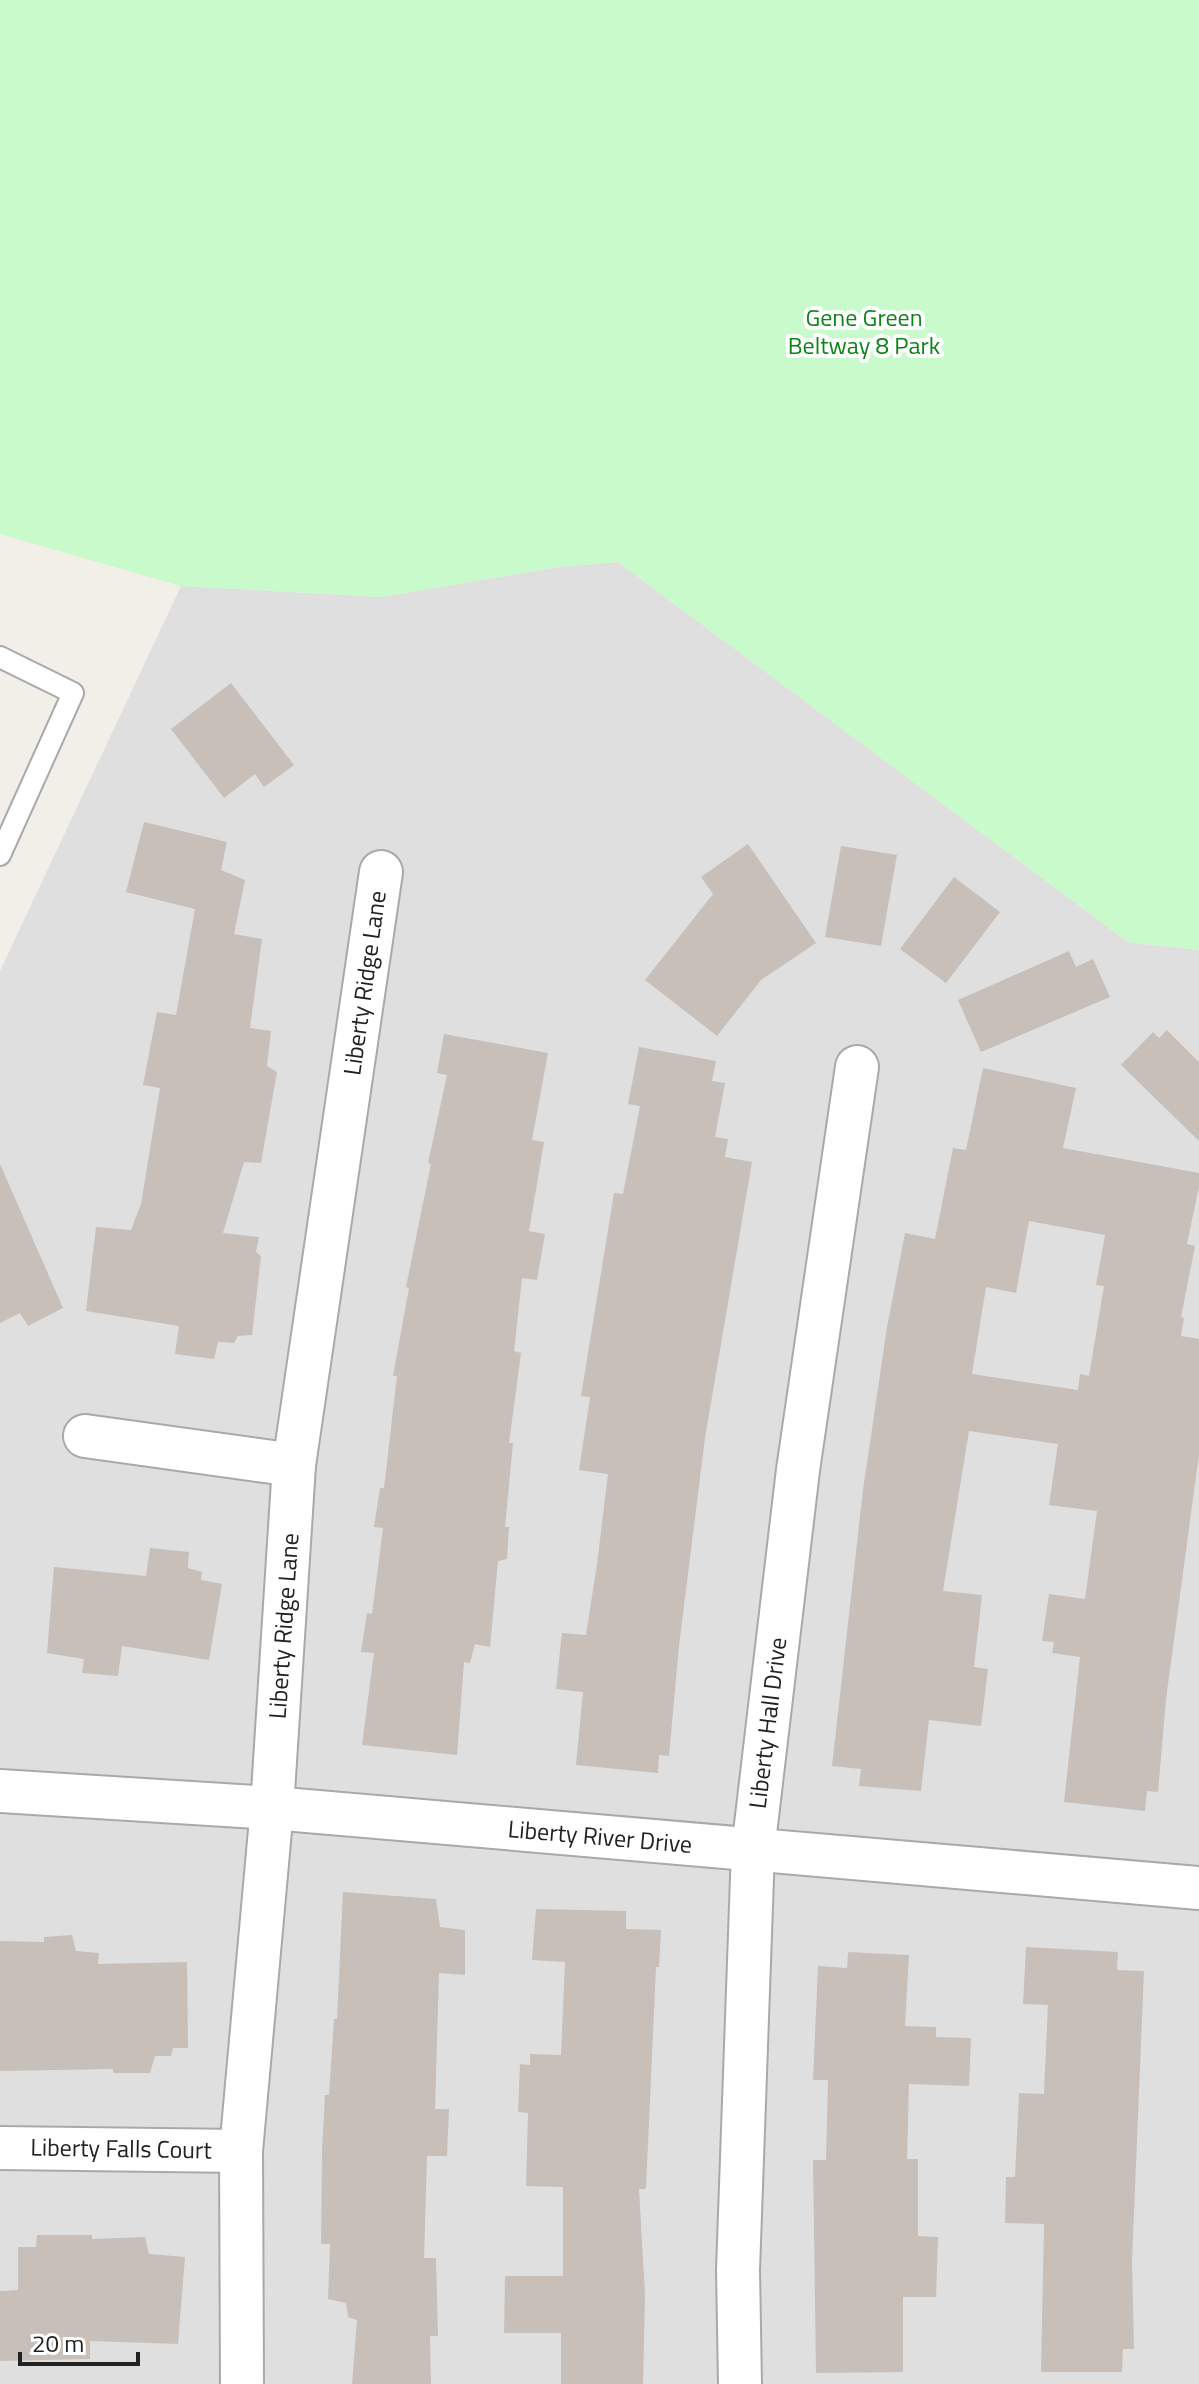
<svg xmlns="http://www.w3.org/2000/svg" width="1199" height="2384" font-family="'Titillium Web',sans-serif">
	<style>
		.residential { fill: #e0dfdf }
		.park { fill: #c8facc }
		.building { fill: #c7bfb8; fill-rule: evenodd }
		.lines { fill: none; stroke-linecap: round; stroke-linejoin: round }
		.lane-casing { stroke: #a9a9a9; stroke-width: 24 }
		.street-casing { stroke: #a9a9a9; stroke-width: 46 }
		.lane { stroke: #fff; stroke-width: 20 }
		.street { stroke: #fff; stroke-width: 42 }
		.labels { text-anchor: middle; stroke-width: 8; stroke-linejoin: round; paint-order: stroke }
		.park-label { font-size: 24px; fill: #0c8416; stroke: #fff }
		.street-label { font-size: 24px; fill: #222; stroke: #fff }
	</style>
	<rect width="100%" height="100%" fill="#f2efe9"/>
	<path class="residential" d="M 618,562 L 1128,942 L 1199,950 L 1199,2384 L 0,2384 L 0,971 L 181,586 L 382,597 L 557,567 Z"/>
	<path class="park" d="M 0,0 L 1199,0 L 1199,950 L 1128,942 L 618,562 L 557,567 L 382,597 L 181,586 L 0,534 Z"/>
	<g class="building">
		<path d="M 231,683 L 294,765 L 264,787 L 255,774 L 224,798 L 171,729 Z"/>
		<path d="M 144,822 L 227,842 L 221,870 L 245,880 L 234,934 L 262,939 L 250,1028 L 271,1031 L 267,1066 L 277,1072 L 261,1163 L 244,1162 L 223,1233 L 259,1237 L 256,1252 L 261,1256 L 252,1335 L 238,1336 L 234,1343 L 218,1342 L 214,1359 L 175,1354 L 179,1326 L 86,1311 L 96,1227 L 131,1230 L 141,1204 L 160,1088 L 143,1085 L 157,1012 L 176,1015 L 195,909 L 126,892 Z"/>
		<path d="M 748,844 L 816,943 L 761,980 L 717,1036 L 645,980 L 713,894 L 701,877 Z"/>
		<path d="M 841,846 L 897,855 L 881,946 L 825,937 Z"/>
		<path d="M 954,877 L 1000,912 L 946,983 L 900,949 Z"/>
		<path d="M 1069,951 L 1076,967 L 1093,959 L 1110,997 L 981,1052 L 958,1000 Z"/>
		<path d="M 1167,1030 L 1199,1062 L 1199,1141 L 1121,1065 L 1153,1032 L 1159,1038 Z"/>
		<path d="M 444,1034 L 548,1053 L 532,1140 L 544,1142 L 529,1231 L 545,1234 L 537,1280 L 522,1278 L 514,1351 L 521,1353 L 509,1443 L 513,1443 L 505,1527 L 509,1527 L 507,1559 L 498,1561 L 490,1647 L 475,1644 L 470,1663 L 464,1662 L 457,1755 L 362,1745 L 374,1653 L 361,1652 L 367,1613 L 372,1614 L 383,1528 L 374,1527 L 380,1488 L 384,1488 L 397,1376 L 393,1376 L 409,1288 L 406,1287 L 431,1164 L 428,1163 L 447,1075 L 437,1073 Z"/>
		<path d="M 639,1047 L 716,1061 L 712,1081 L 725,1083 L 715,1137 L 728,1139 L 725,1157 L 752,1162 L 705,1438 L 679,1646 L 669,1756 L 659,1755 L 658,1773 L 576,1765 L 583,1692 L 556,1689 L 562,1633 L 586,1635 L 597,1564 L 608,1474 L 579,1470 L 590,1397 L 581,1396 L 614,1193 L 623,1194 L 640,1106 L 628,1104 Z"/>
		<path d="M 983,1068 L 1076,1088 L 1063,1148 L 1199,1173 L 1199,1187 L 1187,1244 L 1195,1246 L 1181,1317 L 1184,1318 L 1181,1336 L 1199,1339 L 1199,1454 L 1166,1699 L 1158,1792 L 1147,1791 L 1145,1811 L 1064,1802 L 1080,1657 L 1052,1653 L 1054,1642 L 1042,1641 L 1049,1594 L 1085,1599 L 1097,1511 L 1049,1505 L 1058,1444 L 969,1431 L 943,1591 L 982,1595 L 974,1667 L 988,1669 L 981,1726 L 929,1720 L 921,1791 L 859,1786 L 861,1769 L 832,1766 L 863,1490 L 887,1327 L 905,1233 L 935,1239 L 953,1148 L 966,1150 ZM 1029,1221 L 1105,1235 L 1096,1285 L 1104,1286 L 1089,1376 L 1080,1374 L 1078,1390 L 972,1374 L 986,1287 L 1016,1293 Z"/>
		<path d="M 0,1164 L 63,1308 L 28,1326 L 20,1313 L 0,1323 Z"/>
		<path d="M 150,1548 L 189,1552 L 188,1568 L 202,1572 L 201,1580 L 222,1584 L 209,1660 L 122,1646 L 118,1676 L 82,1673 L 84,1659 L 47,1653 L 54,1567 L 146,1576 Z"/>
		<path d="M 343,1892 L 436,1899 L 440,1927 L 465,1930 L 465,1975 L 439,1973 L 435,2109 L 449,2109 L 447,2156 L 427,2156 L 424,2258 L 436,2258 L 438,2336 L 430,2336 L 431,2384 L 352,2384 L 357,2320 L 348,2317 L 346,2303 L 328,2299 L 330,2244 L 321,2244 L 322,2151 L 325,2095 L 329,2095 L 334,2019 L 337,2019 Z"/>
		<path d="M 536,1909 L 626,1911 L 626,1929 L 661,1930 L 659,1967 L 656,1967 L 646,2189 L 639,2189 L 645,2295 L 643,2384 L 561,2384 L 561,2333 L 504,2333 L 505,2276 L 563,2276 L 563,2187 L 526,2186 L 528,2113 L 518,2112 L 520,2064 L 530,2065 L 530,2054 L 561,2055 L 565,1962 L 532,1960 Z"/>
		<path d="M 72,1935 L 76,1951 L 99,1953 L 98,1964 L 187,1962 L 188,2048 L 173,2048 L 171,2056 L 155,2056 L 150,2073 L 113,2073 L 113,2069 L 0,2071 L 0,1941 L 44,1942 L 44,1937 Z"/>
		<path d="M 1026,1947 L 1118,1952 L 1117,1970 L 1144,1971 L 1132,2261 L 1134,2349 L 1123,2349 L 1122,2372 L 1041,2372 L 1044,2224 L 1005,2223 L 1006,2177 L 1015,2177 L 1019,2093 L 1044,2094 L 1048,2005 L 1023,2004 Z"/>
		<path d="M 848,1952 L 909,1955 L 905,2026 L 936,2027 L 936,2037 L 971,2038 L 969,2086 L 909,2084 L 907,2159 L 918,2159 L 918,2236 L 938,2237 L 936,2297 L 903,2297 L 903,2372 L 816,2373 L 813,2160 L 826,2160 L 828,2080 L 813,2080 L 818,1966 L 847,1968 Z"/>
		<path d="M 37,2235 L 92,2235 L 92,2239 L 145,2237 L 149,2254 L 185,2257 L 178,2344 L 90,2341 L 90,2359 L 0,2361 L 0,2291 L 18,2290 L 18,2247 L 36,2247 Z"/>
	</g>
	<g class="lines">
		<g class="lane-casing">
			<path id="lane" d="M 0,657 L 73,693 L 0,855"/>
		</g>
		<g class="street-casing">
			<g id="street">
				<path d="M 85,1436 L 294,1465"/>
				<path d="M 0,1791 L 272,1808 L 1199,1888"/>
				<path d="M 0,2148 L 241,2151"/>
				<path d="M 242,2384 L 241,2151 L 272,1808 L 294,1465 L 381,872"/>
				<path d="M 740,2384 L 738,2270 L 753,1850 L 798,1470 L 857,1067"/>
			</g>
		</g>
		<use href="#lane" class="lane"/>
		<use href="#street" class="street"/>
	</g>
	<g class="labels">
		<g class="park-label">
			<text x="864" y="326">Gene Green<tspan x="864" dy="28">Beltway 8 Park</tspan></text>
		</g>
		<g class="street-label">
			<text transform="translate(365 983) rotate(-82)" y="8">Liberty Ridge Lane</text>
			<text transform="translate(284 1626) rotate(-86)" y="8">Liberty Ridge Lane</text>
			<text transform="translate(768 1723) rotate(-83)" y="8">Liberty Hall Drive</text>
			<text transform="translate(600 1837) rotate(5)" y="8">Liberty River Drive</text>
			<text transform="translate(121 2149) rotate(1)" y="8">Liberty Falls Court</text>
		</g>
	</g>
	<path d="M20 2352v12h118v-12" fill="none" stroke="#222222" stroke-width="4"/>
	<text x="32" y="2352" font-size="24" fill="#222222" stroke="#ffffff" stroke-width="6" paint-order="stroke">20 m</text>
</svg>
